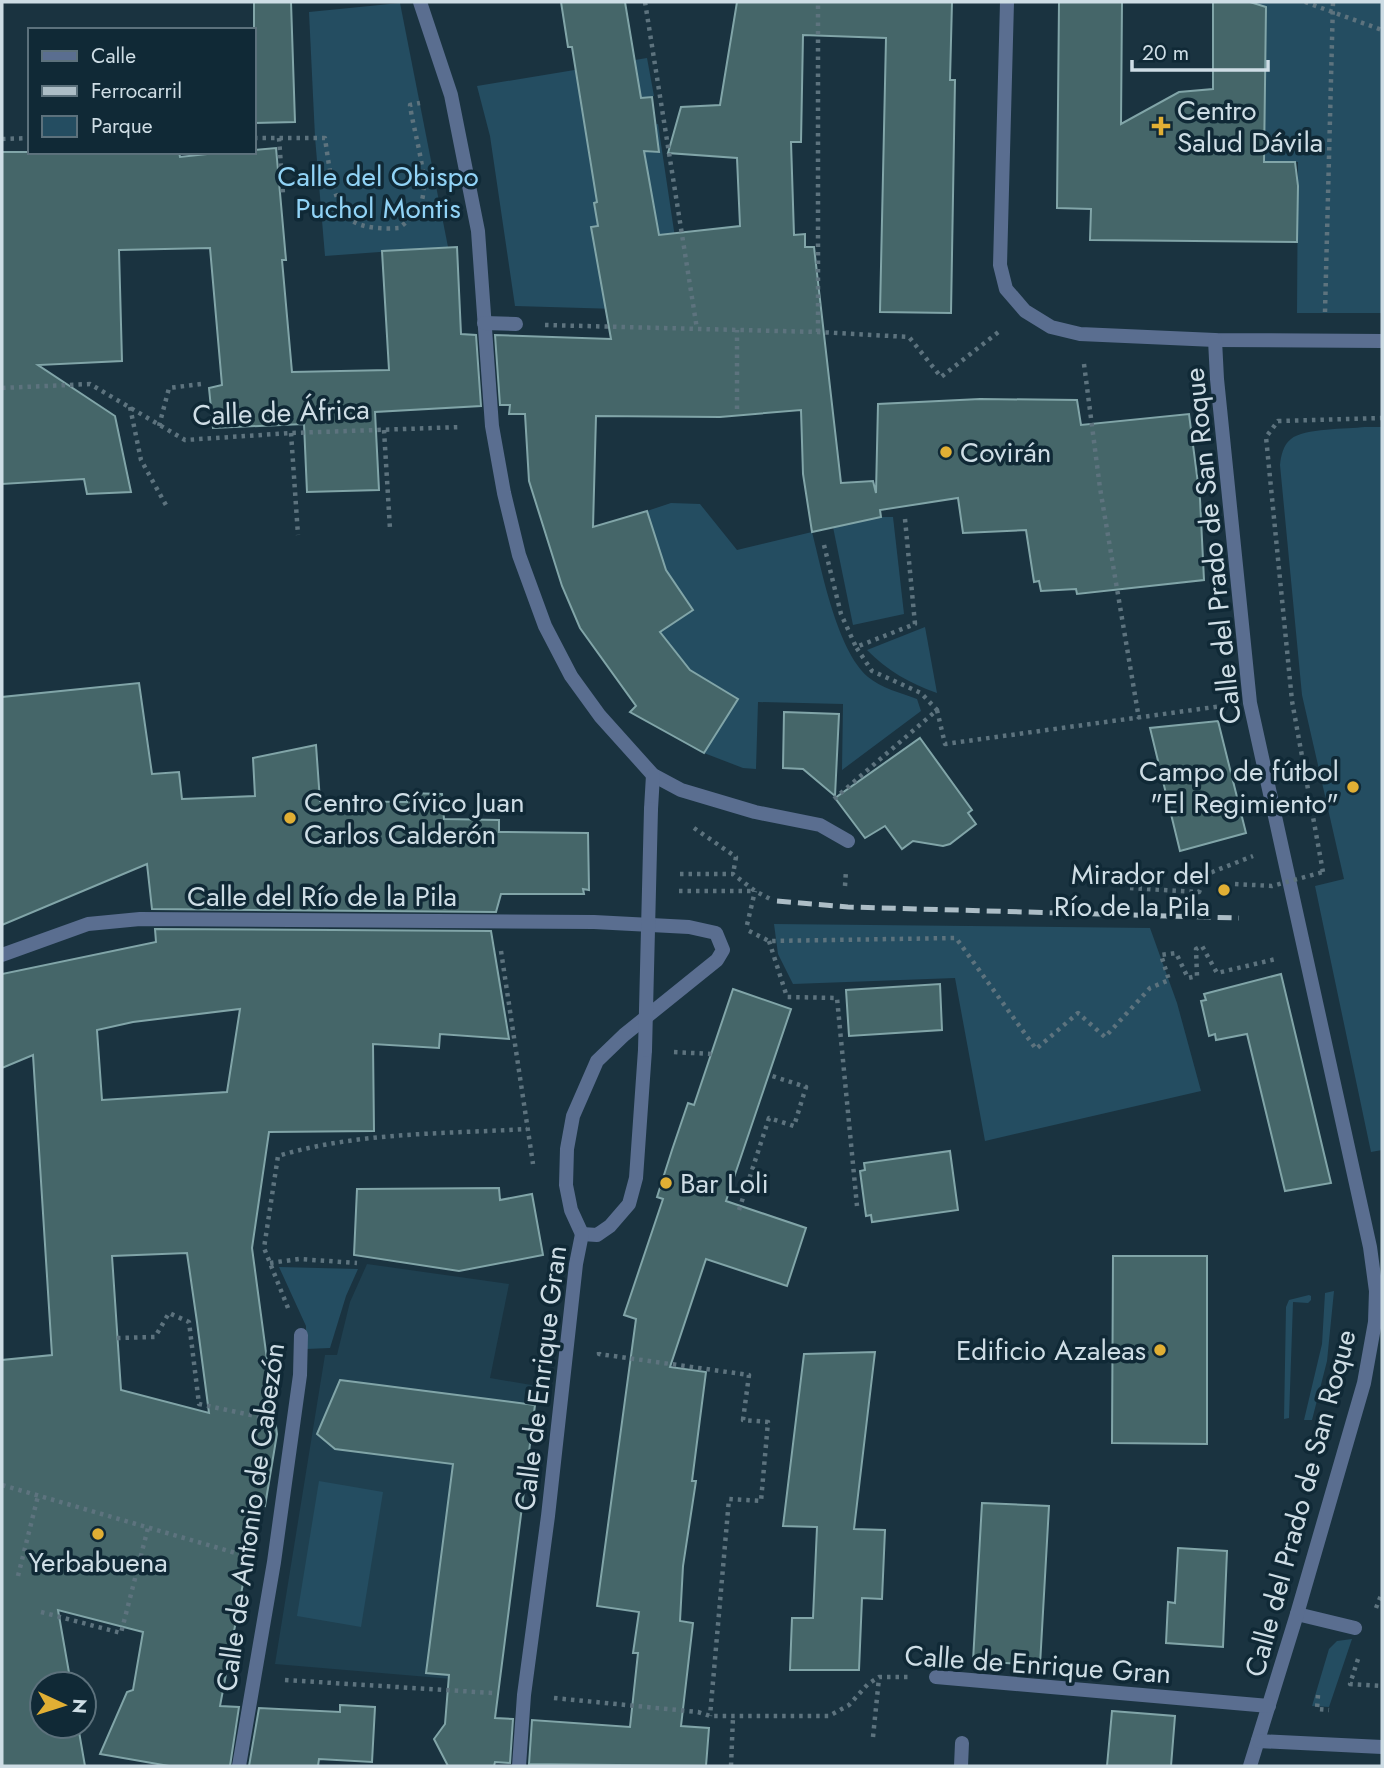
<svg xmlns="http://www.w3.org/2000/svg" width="1384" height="1768" font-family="Jost,sans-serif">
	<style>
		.built { fill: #1f4050 }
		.green { fill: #244d61; fill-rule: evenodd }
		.building { fill: #456669; stroke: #81a5a8; stroke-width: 2; fill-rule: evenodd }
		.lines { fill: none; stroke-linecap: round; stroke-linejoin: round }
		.path { stroke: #5d737e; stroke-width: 4.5; stroke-dasharray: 3.5 5; stroke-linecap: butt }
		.lane { stroke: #5a6e90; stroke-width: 14 }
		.street { stroke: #5a6e90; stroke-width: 14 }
		.rail { stroke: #acbdc6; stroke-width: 5; stroke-dasharray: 14 7; stroke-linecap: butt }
		.path-bridge { stroke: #5d737e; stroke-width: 4.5; stroke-dasharray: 3.5 5; stroke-linecap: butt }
		.street-bridge { stroke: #5a6e90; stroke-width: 14 }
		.poi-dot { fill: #e1af34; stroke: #102936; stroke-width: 2.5 }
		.labels { text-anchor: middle; stroke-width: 7; stroke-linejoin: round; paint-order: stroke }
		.poi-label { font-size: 28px; fill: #cedde5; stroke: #102936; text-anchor: start }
		.park-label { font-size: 28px; fill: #91d3f6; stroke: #102936 }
		.street-label { font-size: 28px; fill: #cedde5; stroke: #102936 }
	</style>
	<rect width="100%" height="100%" fill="#1a3340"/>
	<path class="built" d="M 367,1264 L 509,1284 L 490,1378 L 537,1386 L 499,1683 L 275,1664 L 325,1355 L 337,1355 L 350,1302 Z"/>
	<g class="green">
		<path d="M 1250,2 L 1382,2 L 1382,313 L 1297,313 L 1298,162 L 1264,162 L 1266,7 Z"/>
		<path d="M 400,3 L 448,247 L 325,256 L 315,137 L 309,12 Z"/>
		<path d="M 647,58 L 654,96 L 629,101 L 624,65 L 576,73 L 591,168 L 639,160 L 634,128 L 658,124 L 686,311 L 515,306 L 490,136 L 477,86 ZM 652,194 L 661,244 L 606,278 L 600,279 L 592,227 L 598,226 L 594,203 Z"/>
		<path d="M 1365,427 L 1382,427 L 1382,1150 L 1371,1152 L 1315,886 L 1344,879 L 1302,695 L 1280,465 C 1281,456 1283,445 1291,439 C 1304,428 1347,429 1365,427 Z"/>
		<path d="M 671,503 L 700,504 L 737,550 L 812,532 C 822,571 837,650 868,677 C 881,688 901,693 917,699 L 921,711 L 842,770 L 843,704 L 758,702 L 756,769 L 743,768 L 704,753 L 738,699 L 690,670 L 660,632 L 666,570 L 647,511 Z"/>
		<path d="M 881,517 L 893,517 L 904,614 L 853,625 L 833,527 Z"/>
		<path d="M 925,627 L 937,693 C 909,683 888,671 867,650 Z"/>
		<path d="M 774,924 L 1150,928 L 1177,1003 L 1201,1091 L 985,1141 L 955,978 L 793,984 L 778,954 Z"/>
		<path d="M 279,1267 L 358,1269 L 346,1296 L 330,1348 L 306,1349 L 306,1326 Z"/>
		<path d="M 1334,1291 L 1327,1361 L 1312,1420 L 1304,1420 L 1322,1344 L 1325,1293 Z"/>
		<path d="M 1309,1295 L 1311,1296 L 1311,1300 L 1308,1303 L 1293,1302 L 1289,1418 L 1284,1419 L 1286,1307 L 1289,1300 Z"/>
		<path d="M 319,1481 L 383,1492 L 361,1627 L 297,1616 Z"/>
		<path d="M 1352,1639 L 1329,1707 L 1312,1706 L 1329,1649 L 1337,1641 Z"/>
	</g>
	<g class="building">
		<path d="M 254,2 L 291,2 L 295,122 L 254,123 Z"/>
		<path d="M 561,2 L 625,2 L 641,98 L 652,97 L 659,152 L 644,151 L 659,235 L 740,226 L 737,158 L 668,153 L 681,107 L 720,105 L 737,2 L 952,2 L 950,80 L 955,80 L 951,313 L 880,312 L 886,38 L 803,35 L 801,142 L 791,142 L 794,235 L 805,234 L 805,247 L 814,247 L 841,483 L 873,481 L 876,493 L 878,404 L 980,399 L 1077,400 L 1081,425 L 1189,414 L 1200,499 L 1204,580 L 1077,594 L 1076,589 L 1041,591 L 1039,581 L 1034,582 L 1026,530 L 963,533 L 958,498 L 880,510 L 881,517 L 812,532 L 803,474 L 801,410 L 720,417 L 596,416 L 593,527 L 647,511 L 666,570 L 693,610 L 660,632 L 690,670 L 738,699 L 704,753 L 630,712 L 636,706 L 580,628 L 562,586 L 529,481 L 525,414 L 509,414 L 510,405 L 500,405 L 495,335 L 611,339 L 591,227 L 598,226 L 594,203 L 597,202 L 572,47 L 568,47 Z"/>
		<path d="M 1059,2 L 1122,2 L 1121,124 L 1179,92 L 1213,89 L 1213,2 L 1250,2 L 1266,7 L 1264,162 L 1295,162 L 1298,186 L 1297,242 L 1090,240 L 1091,209 L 1057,208 Z"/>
		<path d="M 276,148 L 286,260 L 282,260 L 292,372 L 389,370 L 382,251 L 457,247 L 461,334 L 476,335 L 481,406 L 375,412 L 379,490 L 307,492 L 304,424 L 213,428 L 209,388 L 222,385 L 210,248 L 119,250 L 122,361 L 38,365 L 115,416 L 131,492 L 87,494 L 84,479 L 2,484 L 2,152 L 179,152 L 180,157 L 226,152 L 254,152 L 254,150 Z"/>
		<path d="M 139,683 L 152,774 L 179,772 L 182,799 L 255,796 L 253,758 L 316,745 L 320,801 L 407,802 L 407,793 L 442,794 L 444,819 L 499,820 L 499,832 L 588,833 L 589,890 L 583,889 L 584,894 L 501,894 L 496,912 L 152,909 L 147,864 L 2,925 L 2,697 Z"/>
		<path d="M 784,712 L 839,714 L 835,796 L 803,769 L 783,768 Z"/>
		<path d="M 1218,721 L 1246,833 L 1180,851 L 1150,728 Z"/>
		<path d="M 920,738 L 972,810 L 968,813 L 976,824 L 950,844 L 943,846 L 913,841 L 902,849 L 885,826 L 865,838 L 835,798 Z"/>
		<path d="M 155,929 L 491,931 L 509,1039 L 440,1034 L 439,1048 L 373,1044 L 374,1131 L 269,1132 L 252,1248 L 277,1434 L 265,1506 L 258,1505 L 253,1530 L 220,1706 L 239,1707 L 230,1766 L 169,1766 L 100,1754 L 127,1692 L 133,1690 L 143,1632 L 58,1610 L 71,1684 L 42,1684 L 42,1726 L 78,1726 L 85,1766 L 2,1766 L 2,1360 L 52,1355 L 33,1055 L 2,1068 L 2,974 L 156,942 ZM 240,1009 L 227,1092 L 102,1100 L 97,1030 L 133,1022 ZM 187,1253 L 197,1322 L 209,1413 L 121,1390 L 112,1256 Z"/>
		<path d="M 1281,974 L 1331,1183 L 1285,1191 L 1247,1034 L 1216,1040 L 1215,1034 L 1209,1036 L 1201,1001 L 1206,1000 L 1204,994 Z"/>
		<path d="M 940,984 L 942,1030 L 849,1036 L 846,990 Z"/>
		<path d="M 733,989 L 791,1009 L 726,1201 L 806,1228 L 787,1286 L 706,1259 L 670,1367 L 706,1372 L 692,1481 L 696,1481 L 683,1566 L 680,1621 L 693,1623 L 681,1726 L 709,1728 L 706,1766 L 529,1764 L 532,1720 L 630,1727 L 638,1653 L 633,1653 L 639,1612 L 597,1606 L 636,1319 L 624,1315 L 663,1199 L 657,1197 L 672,1150 L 688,1103 L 694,1105 Z"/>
		<path d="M 950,1151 L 958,1210 L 872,1222 L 871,1215 L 866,1216 L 860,1171 L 865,1170 L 864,1163 Z"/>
		<path d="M 499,1188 L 500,1200 L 532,1194 L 543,1255 L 459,1271 L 354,1255 L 357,1189 Z"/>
		<path d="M 1113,1256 L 1207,1256 L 1207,1444 L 1112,1443 Z"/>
		<path d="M 875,1352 L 854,1529 L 885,1530 L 882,1599 L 862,1598 L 859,1670 L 790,1670 L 792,1618 L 813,1618 L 817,1527 L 783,1526 L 804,1354 Z"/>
		<path d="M 340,1380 L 535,1405 L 495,1718 L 513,1719 L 510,1763 L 495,1762 L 494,1766 L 448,1766 L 434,1739 L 445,1724 L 449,1675 L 426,1673 L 453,1464 L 335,1449 L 317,1434 Z"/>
		<path d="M 982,1503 L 1049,1506 L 1040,1665 L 973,1661 Z"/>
		<path d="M 1178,1548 L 1227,1551 L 1223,1647 L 1166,1643 L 1168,1602 L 1175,1603 Z"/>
		<path d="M 340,1705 L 375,1707 L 372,1762 L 319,1759 L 318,1766 L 249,1766 L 259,1708 L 340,1712 Z"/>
		<path d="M 1112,1711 L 1175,1716 L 1171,1766 L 1107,1766 Z"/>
	</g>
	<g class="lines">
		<g class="path">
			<path d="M 645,2 L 697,329"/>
			<path d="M 1305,2 L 1382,30"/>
			<path d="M 254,138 L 325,138 C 328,159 333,205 350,219 C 362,229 384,229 399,228 C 408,221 417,214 421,203 C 430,180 413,130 410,105 L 420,103"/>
			<path d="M 279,138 L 283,194"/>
			<path d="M 2,139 L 30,138"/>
			<path d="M 1325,312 L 1333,2"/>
			<path d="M 545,325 L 818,332 L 909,337 L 941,377 L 1001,330"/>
			<path d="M 818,332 L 818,2"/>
			<path d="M 1084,364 L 1100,488 L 1139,719"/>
			<path d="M 2,388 L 90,384 L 185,440 L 291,433 L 461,427"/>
			<path d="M 130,407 L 141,460 L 167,507"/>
			<path d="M 737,409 L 737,330"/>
			<path d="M 159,426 L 169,388 L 201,384"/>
			<path d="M 384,430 L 390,529"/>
			<path d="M 291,433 L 298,535"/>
			<path d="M 905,519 L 915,624 L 856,647 L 872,671 L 921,693 L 937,710"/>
			<path d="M 824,545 L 841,614 L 856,647"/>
			<path d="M 834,799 L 937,710 L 945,744 L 1222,706"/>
			<path d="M 694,828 L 736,857 L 733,874"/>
			<path d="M 1323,872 L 1292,701 L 1266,437 L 1278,421 L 1382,418"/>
			<path d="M 680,874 L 733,874 L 755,891 L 772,900"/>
			<path d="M 845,886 L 846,870"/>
			<path d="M 1130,888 L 1199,892 L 1207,874 L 1253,856"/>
			<path d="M 679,891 L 754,891"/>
			<path d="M 747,925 L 755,891"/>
			<path d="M 749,931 L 769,941 L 956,938 L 1036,1049 L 1078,1013 L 1105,1037 L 1150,988 L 1169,980 L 1161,955 L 1176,953 L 1188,978 L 1197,976 L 1196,949 L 1202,946 L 1217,973 L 1276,959"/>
			<path d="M 769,941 L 787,997 L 837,998 L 857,1206"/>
			<path d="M 501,951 L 533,1164"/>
			<path d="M 674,1052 L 712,1054"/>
			<path d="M 739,1210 L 769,1118 L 794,1126 L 806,1087 L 769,1075"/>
			<path d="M 270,1263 L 299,1259 L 357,1263"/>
			<path d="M 288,1308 L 264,1248 L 278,1156 C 357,1132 444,1134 527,1129"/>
			<path d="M 117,1338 L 155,1337 L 169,1313 L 189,1322 L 199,1404 L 265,1418"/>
			<path d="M 599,1352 L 599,1354 L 749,1375 L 743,1420 L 768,1422 L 761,1501 L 729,1499 L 710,1716"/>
			<path d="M 2,1485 L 246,1556"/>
			<path d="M 18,1576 L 38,1496"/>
			<path d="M 1376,1608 L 1382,1593"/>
			<path d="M 41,1612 L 121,1633 L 148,1528"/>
			<path d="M 1358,1659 L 1350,1684 L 1382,1686"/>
			<path d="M 285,1680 L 493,1693"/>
			<path d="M 1318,1695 L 1317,1709 L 1329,1710"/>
			<path d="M 554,1698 L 698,1712 L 710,1716 L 829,1716 L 849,1705 L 868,1684 L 879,1677 L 908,1677"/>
			<path d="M 873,1737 L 879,1678"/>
			<path d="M 731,1766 L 733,1717"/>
		</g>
		<g class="lane">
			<path d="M 1297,1614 L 1355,1628"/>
			<path d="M 961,1766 L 962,1743"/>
		</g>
		<g class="street">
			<path d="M 420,2 L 451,95 L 478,231 L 492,426 L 504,493 L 519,555 L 545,626 L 571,676 L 600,716 L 653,775 L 681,790 L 755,812 L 820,825 L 848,841"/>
			<path d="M 1007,2 L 1000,265 L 1006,289 L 1025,311 L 1051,327 L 1080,334 L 1215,340 L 1382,341"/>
			<path d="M 484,323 L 516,324"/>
			<path d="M 1215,340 L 1217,379 L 1250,703 L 1370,1247 L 1376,1291 L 1375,1322 L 1364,1383 L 1297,1614 L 1250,1766"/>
			<path d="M 651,809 L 653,775"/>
			<path d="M 2,955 L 88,924 L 140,919 L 594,922 L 689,927 L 716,933 L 723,950 L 717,960 L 624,1035 L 597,1061 L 573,1116 L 567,1149 L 566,1185 L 571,1210 L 582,1234"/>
			<path d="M 582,1234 L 597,1235 L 610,1226 L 629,1204 L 636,1178 L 645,1050"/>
			<path d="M 936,1677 L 1269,1706"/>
			<path d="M 1258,1741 L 1382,1747"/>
			<path d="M 239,1766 L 274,1562 L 300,1375 L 301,1335"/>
			<path d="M 519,1766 L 524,1695 L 548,1516 L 576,1264 L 582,1234"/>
		</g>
		<path class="rail" d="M 777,901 L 848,907 L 1239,918"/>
		<path class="path-bridge" d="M 1235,884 L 1272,886 L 1323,872"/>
		<path class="street-bridge" d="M 645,1050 L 651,809"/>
	</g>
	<g class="poi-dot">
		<path d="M1157.5 115.5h7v7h7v7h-7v7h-7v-7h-7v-7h7z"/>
		<circle cx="946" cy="452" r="7"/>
		<circle cx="1353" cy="787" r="7"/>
		<circle cx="290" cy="818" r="7"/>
		<circle cx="1224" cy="890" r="7"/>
		<circle cx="666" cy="1183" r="7"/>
		<circle cx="1160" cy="1350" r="7"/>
		<circle cx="98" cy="1534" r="7"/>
	</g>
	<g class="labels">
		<g class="poi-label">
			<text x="1177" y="120">Centro<tspan x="1177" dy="32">Salud Dávila</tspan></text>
			<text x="960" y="462">Covirán</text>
			<text x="1339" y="781" text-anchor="end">Campo de fútbol<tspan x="1339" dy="32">"El Regimiento"</tspan></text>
			<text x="304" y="812">Centro Cívico Juan<tspan x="304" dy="32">Carlos Calderón</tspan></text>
			<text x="1210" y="884" text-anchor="end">Mirador del<tspan x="1210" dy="32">Río de la Pila</tspan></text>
			<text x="680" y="1193">Bar Loli</text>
			<text x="1146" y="1360" text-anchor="end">Edificio Azaleas</text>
			<text x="98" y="1572" text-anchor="middle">Yerbabuena</text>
		</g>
		<g class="park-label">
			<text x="378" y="186">Calle del Obispo<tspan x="378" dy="32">Puchol Montis</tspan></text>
		</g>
		<g class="street-label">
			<text transform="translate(281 412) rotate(-2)" y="10">Calle de África</text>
			<text transform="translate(1212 546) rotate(-96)" y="10">Calle del Prado de San Roque</text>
			<text x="322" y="906">Calle del Río de la Pila</text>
			<text transform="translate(540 1378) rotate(-83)" y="10">Calle de Enrique Gran</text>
			<text transform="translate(1300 1503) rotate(-75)" y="10">Calle del Prado de San Roque</text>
			<text transform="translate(250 1517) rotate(-82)" y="10">Calle de Antonio de Cabezón</text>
			<text transform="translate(1038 1664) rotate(4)" y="10">Calle de Enrique Gran</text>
		</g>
	</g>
	<rect width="1384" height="1768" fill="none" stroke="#cedde5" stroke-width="7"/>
	<rect x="28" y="28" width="228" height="126" fill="#102936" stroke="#5c717c" stroke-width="2"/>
	<rect x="42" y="51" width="35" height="10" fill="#5a6e90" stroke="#5c717c" stroke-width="2"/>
	<text x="91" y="63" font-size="21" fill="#cedde5">Calle</text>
	<rect x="42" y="86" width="35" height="10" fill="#acbdc6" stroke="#5c717c" stroke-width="2"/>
	<text x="91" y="98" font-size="21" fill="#cedde5">Ferrocarril</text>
	<rect x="42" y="116" width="35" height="21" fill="#244d61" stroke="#5c717c" stroke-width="2"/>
	<text x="91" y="133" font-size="21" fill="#cedde5">Parque</text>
	<g transform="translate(63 1705) rotate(94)"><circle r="33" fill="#102936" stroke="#5c717c" stroke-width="2"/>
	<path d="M0-5L12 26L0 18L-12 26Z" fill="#e1af34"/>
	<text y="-10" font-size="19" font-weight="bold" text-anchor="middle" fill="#cedde5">N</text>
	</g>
	<path d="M1132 60v10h136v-10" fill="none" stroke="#cedde5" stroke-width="3.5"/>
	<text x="1142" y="60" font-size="21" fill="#cedde5" stroke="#102936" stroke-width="5" paint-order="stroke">20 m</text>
</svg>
